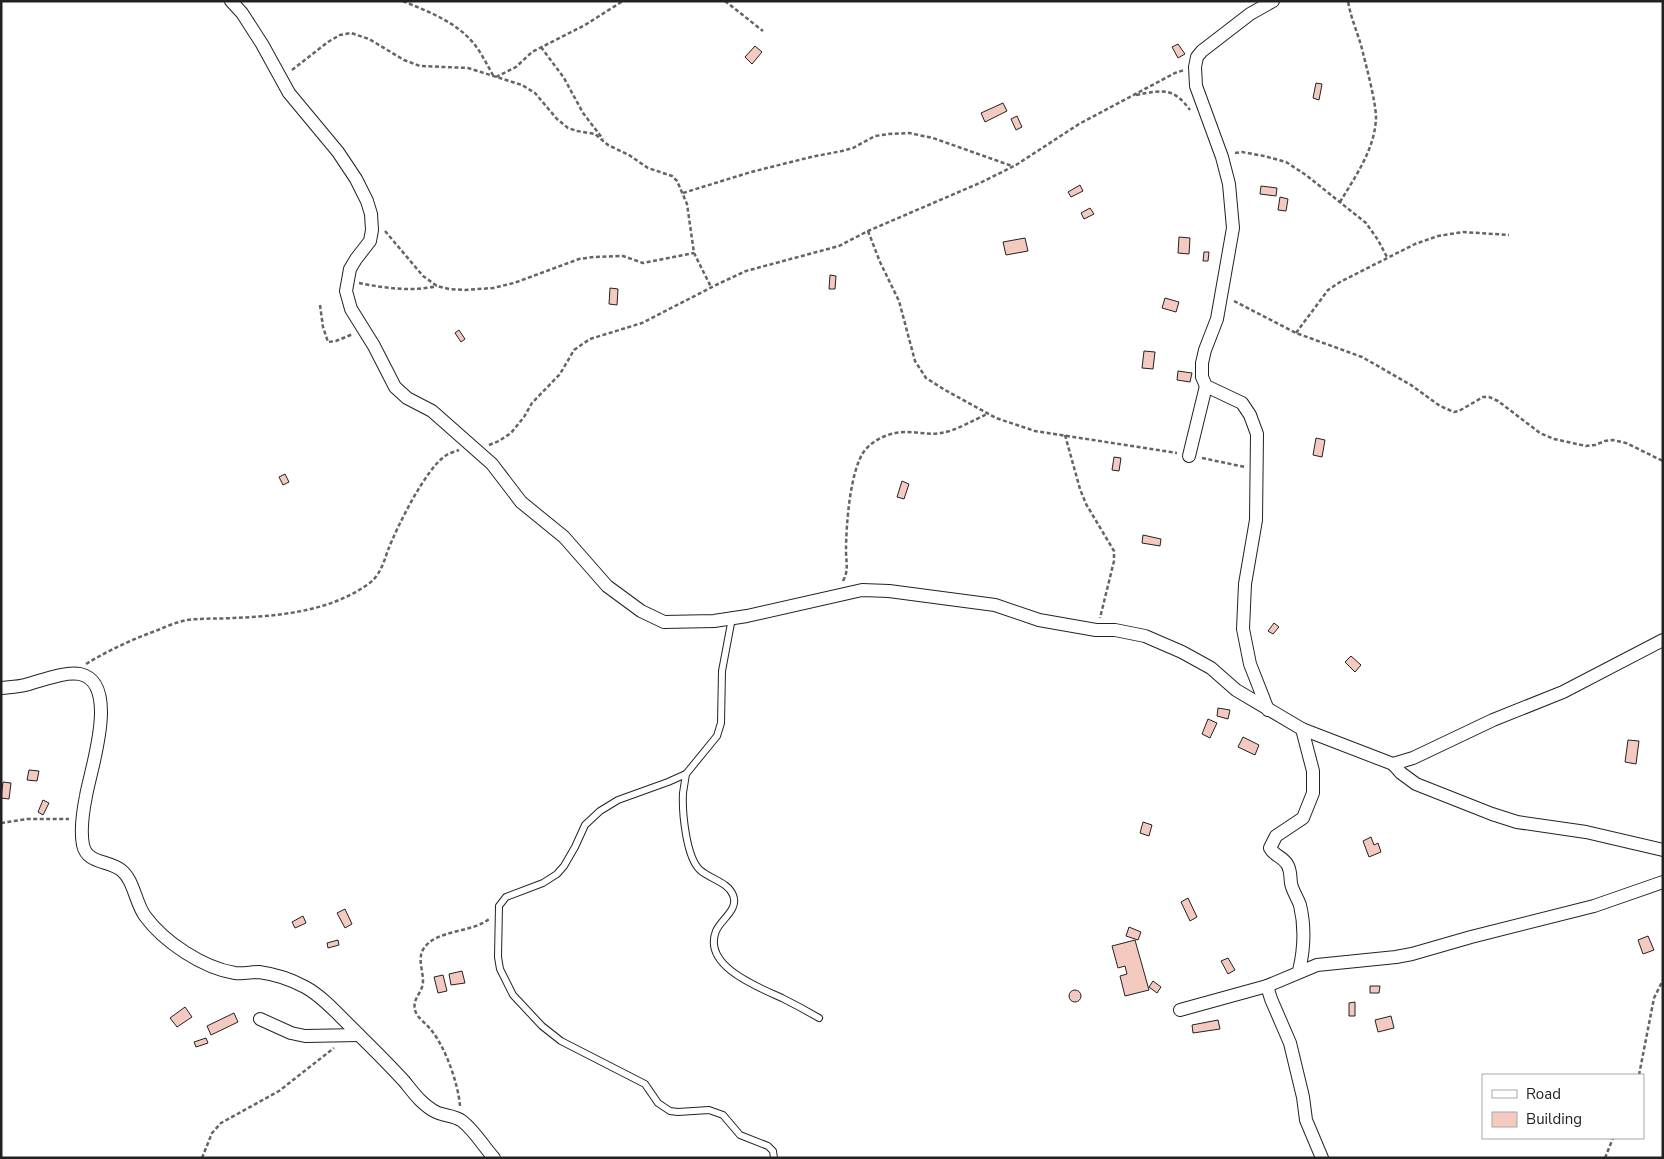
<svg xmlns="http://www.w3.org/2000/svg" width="1664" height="1159" font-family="'Nunito Sans',sans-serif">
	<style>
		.building { fill: #f3c9c0; stroke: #222 }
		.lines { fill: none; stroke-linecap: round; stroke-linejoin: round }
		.service-casing { stroke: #222; stroke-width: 8 }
		.minor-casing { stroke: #222; stroke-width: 14 }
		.path { stroke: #646464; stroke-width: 2.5; stroke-dasharray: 4 2.5; stroke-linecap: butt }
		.service { stroke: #fff; stroke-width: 6 }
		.minor { stroke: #fff; stroke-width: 12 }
	</style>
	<rect width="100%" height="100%" fill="#fff"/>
	<g class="building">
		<path d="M 1178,44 L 1185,54 L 1178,58 L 1172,47 Z"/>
		<path d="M 755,46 L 762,52 L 752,64 L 745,57 Z"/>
		<path d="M 1316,83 L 1322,84 L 1319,100 L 1313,98 Z"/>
		<path d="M 1003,103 L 1007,111 L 985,122 L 981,113 Z"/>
		<path d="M 1017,116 L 1022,127 L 1016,130 L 1011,119 Z"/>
		<path d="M 1080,185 L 1083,191 L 1071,197 L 1068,192 Z"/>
		<path d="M 1261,186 L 1277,188 L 1276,196 L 1260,194 Z"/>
		<path d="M 1280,197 L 1288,199 L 1286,211 L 1278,210 Z"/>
		<path d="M 1090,208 L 1094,214 L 1084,219 L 1081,213 Z"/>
		<path d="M 1179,237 L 1190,238 L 1189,254 L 1178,253 Z"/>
		<path d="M 1025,238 L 1028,251 L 1006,255 L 1003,242 Z"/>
		<path d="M 1204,252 L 1209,252 L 1208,261 L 1203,261 Z"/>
		<path d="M 830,275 L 836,276 L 835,289 L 829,289 Z"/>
		<path d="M 610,288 L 618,289 L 617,305 L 609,304 Z"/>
		<path d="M 1165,298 L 1179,302 L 1176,312 L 1162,308 Z"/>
		<path d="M 459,330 L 465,339 L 461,342 L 455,333 Z"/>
		<path d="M 1144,351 L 1155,352 L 1153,369 L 1142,368 Z"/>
		<path d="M 1178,371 L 1192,373 L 1190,382 L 1177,380 Z"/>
		<path d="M 1316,438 L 1325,440 L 1322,457 L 1313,455 Z"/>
		<path d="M 1114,457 L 1121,458 L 1119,471 L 1112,470 Z"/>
		<path d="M 285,474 L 289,482 L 283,485 L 279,477 Z"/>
		<path d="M 902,481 L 909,484 L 904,499 L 897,497 Z"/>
		<path d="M 1143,535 L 1161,539 L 1160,546 L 1142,543 Z"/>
		<path d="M 1274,623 L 1279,627 L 1273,634 L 1268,631 Z"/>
		<path d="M 1351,656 L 1361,665 L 1355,672 L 1345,662 Z"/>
		<path d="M 1218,708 L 1230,710 L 1228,719 L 1217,716 Z"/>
		<path d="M 1208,719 L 1217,723 L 1210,738 L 1202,734 Z"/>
		<path d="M 1243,737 L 1259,745 L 1255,755 L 1238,747 Z"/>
		<path d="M 1628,740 L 1639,741 L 1636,764 L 1625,762 Z"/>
		<path d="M 29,770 L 39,771 L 37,781 L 27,780 Z"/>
		<path d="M 3,782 L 11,783 L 9,799 L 1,798 Z"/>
		<path d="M 43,800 L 49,803 L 43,815 L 38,812 Z"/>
		<path d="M 1143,822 L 1152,825 L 1149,836 L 1140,833 Z"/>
		<path d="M 1371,837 L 1374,845 L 1378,843 L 1381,852 L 1369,857 L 1363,841 Z"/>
		<path d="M 1188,898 L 1197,917 L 1190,921 L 1181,902 Z"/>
		<path d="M 345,909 L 352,924 L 345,928 L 337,913 Z"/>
		<path d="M 303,916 L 306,923 L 295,928 L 292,922 Z"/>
		<path d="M 1129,927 L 1141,932 L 1138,940 L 1126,936 Z"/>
		<path d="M 1648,936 L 1654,950 L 1643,954 L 1638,940 Z"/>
		<path d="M 338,940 L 339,945 L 328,948 L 327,943 Z"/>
		<path d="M 1135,940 L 1149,990 L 1125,996 L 1120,976 L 1127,974 L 1125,966 L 1118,968 L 1112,946 Z"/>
		<path d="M 1228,958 L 1235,970 L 1228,974 L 1221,961 Z"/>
		<path d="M 462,971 L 465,983 L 451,985 L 449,974 Z"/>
		<path d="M 443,975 L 447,991 L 438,993 L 434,977 Z"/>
		<path d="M 1153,981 L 1161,987 L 1157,993 L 1149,987 Z"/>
		<path d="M 1370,986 L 1380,986 L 1379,993 L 1370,993 Z"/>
		<circle cx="1075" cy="996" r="6"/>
		<path d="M 1355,1002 L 1355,1016 L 1349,1016 L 1349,1003 Z"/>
		<path d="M 185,1007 L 192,1017 L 177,1027 L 170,1018 Z"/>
		<path d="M 234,1013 L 238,1022 L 211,1035 L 207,1026 Z"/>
		<path d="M 1391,1016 L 1394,1028 L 1378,1032 L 1375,1020 Z"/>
		<path d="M 1218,1020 L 1220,1029 L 1193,1033 L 1192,1025 Z"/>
		<path d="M 206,1038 L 208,1043 L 196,1047 L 194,1042 Z"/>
	</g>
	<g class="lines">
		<g class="service-casing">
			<g id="service">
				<path d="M 732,618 L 722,671 L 721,723 L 717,736 L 686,774 L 668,782 L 618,800 L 600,811 L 585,825 L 575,847 L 564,866 L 557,874 L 543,883 L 506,897 L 499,906 L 498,957 L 500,969 L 513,995 L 542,1026 L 561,1041 L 645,1084 L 658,1103 L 670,1111 L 678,1112 L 709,1110 L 723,1115 L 740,1135 L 768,1146 L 773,1151 L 774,1158"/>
				<path d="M 686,774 C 685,780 684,787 683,793 C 682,812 686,857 700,870 C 710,879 728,882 733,895 C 739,910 721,919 716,931 C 702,966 758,987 782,998 C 794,1004 807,1011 819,1018"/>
			</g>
		</g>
		<g class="minor-casing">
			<g id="minor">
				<path d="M 231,1 L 242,13 L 262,44 L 289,93 L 338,152 L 356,179 L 367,201 L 371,214 L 372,230 L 370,241 L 356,259 L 350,269 L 346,291 L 351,309 L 374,346 L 395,387 L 407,398 L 432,411 L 492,464 L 521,502 L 564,537 L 607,586 L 641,611 L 664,622 L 714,621 L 747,616 L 862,590 L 889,591 L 995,605 L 1039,620 L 1096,630 L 1115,630 L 1145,636 L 1182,652 L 1211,668 L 1236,690 L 1302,729 L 1393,764 L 1413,758 L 1493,720 L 1563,692 L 1663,640"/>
				<path d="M 1189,456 L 1206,386"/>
				<path d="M 1,688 C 9,687 17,687 25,685 C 41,681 65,671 80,674 C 121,683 90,771 86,796 C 83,811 80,830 83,845 C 87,864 108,860 121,870 C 134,880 135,902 145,916 C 164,942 203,968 235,973 C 243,974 251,972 259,972 C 274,974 292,980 305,987 C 320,995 333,1009 345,1021 C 365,1041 385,1060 404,1081 C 409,1087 414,1094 420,1100 C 424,1104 430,1109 436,1112 C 444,1116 454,1115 462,1121 C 475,1131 483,1146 494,1158"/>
				<path d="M 1268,710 L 1250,664 L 1243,629 L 1245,584 L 1256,520 L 1257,434 L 1250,415 L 1242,403 L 1206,386 L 1202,377 L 1202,363 L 1205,350 L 1217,319 L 1233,228 L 1229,184 L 1222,157 L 1196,86 L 1195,67 L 1197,57 L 1202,51 L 1250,14 L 1273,1"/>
				<path d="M 1393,764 L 1401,773 L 1416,784 L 1492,814 L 1517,822 L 1586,832 L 1663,850"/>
				<path d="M 1299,971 C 1304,950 1305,926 1300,905 C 1297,897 1292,890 1291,883 C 1290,876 1291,870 1287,864 C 1282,856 1274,856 1270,848 L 1276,836 L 1303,818 L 1313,793 L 1313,771 L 1302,729"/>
				<path d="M 1267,986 L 1271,999 L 1290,1043 L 1303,1097 L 1306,1120 L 1322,1158"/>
				<path d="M 1180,1010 L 1267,986 L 1317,965 L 1396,957 L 1412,954 L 1471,937 L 1594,906 L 1663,882"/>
				<path d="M 260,1019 L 291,1033 L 305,1036 L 359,1035"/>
			</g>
		</g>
		<g class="path">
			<path d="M 403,1 C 429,12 457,22 475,45 C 482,54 487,65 493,75"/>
			<path d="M 725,1 L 763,31"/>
			<path d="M 541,47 L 564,78 L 583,113 L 603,139"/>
			<path d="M 292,70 L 328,42 L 340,35 L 351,33 L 369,39 L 404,60 L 420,66 L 468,68 L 522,85 L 535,93 L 557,119 L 568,128 L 577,131 L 595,134 L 608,145 L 629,155 L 648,168 L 672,176 L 677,181 L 687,204 L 694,253 L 711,287"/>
			<path d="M 496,77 L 516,67 L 532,52 L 585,25 L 623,1"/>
			<path d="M 1136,95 C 1163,90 1173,87 1190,110"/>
			<path d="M 1235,153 L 1242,152 L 1264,156 L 1286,162 L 1306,175 L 1366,223 L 1378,240 L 1387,257"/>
			<path d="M 683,193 L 751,172 L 811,157 L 842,151 L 853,148 L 875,136 L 889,134 L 909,133 L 933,138 L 1012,166"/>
			<path d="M 1340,202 C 1355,177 1375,149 1376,118 C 1376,103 1367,69 1363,53 C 1359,35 1351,20 1348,1"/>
			<path d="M 385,231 L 423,276 L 437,286 L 449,289 L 465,290 L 493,288 L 514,283 L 579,259 L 594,257 L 623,256 L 643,263 L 694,253"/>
			<path d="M 868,231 L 880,262 L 899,301 L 915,361 L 926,378 L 945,390 L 996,418 L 1035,431 L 1177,453"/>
			<path d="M 359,283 C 384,288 411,292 437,286"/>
			<path d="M 1234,301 L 1296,333 L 1362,357 L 1411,385 L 1440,406 L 1454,412 L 1459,411 L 1483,397 L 1489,397 L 1498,401 L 1540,433 L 1554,439 L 1586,446 L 1595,445 L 1605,441 L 1613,440 L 1626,443 L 1663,461"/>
			<path d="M 320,305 L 323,327 L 328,342 L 336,341 L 353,334"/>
			<path d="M 1296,333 L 1328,290 L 1340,282 L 1415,244 L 1438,236 L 1463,232 L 1509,235"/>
			<path d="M 1065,435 L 1080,489 L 1086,504 L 1114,551 L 1114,561 L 1100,618"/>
			<path d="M 489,445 L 499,441 L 511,433 L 524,417 L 532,403 L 560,374 L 574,350 L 590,339 L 642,323 L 716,285 L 746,271 L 839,246 L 868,231 L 982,182 L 1016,165 L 1079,124 L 1175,73 L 1184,70"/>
			<path d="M 1202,458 L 1245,467"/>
			<path d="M 843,581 C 849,570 846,562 846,551 C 846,526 850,469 865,450 C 871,443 879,438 888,435 C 908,428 924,436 941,433 C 955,431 974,420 987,414"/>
			<path d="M 86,664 C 109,650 133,639 158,630 C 167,626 177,622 187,620 C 202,618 217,619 233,618 C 278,616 328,612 367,585 C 380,576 383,564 388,550 C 397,527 425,470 445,456 C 449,453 454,452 459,450"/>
			<path d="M 1,823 L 27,819 L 69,819"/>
			<path d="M 1639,1075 L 1654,998 L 1663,980"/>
			<path d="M 460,1106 C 458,1083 446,1049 432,1031 C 427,1024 417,1018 415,1010 C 412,998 423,993 423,981 C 423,970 417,958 424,948 C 437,929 474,933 490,918"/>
			<path d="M 202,1158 L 212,1133 L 221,1123 L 279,1091 L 334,1048"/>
			<path d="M 1605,1158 L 1613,1138"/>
		</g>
		<use href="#service" class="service"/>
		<use href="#minor" class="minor"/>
	</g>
	<rect width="1664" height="1159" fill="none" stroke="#222222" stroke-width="5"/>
	<rect x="1482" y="1074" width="162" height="65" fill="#ffffff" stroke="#a7a7a7"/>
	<rect x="1492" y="1090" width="25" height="8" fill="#ffffff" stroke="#a7a7a7"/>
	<text x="1526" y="1099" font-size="15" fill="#222222">Road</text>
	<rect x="1492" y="1112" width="25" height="15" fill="#f3c9c0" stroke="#a7a7a7"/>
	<text x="1526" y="1124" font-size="15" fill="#222222">Building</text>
</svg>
